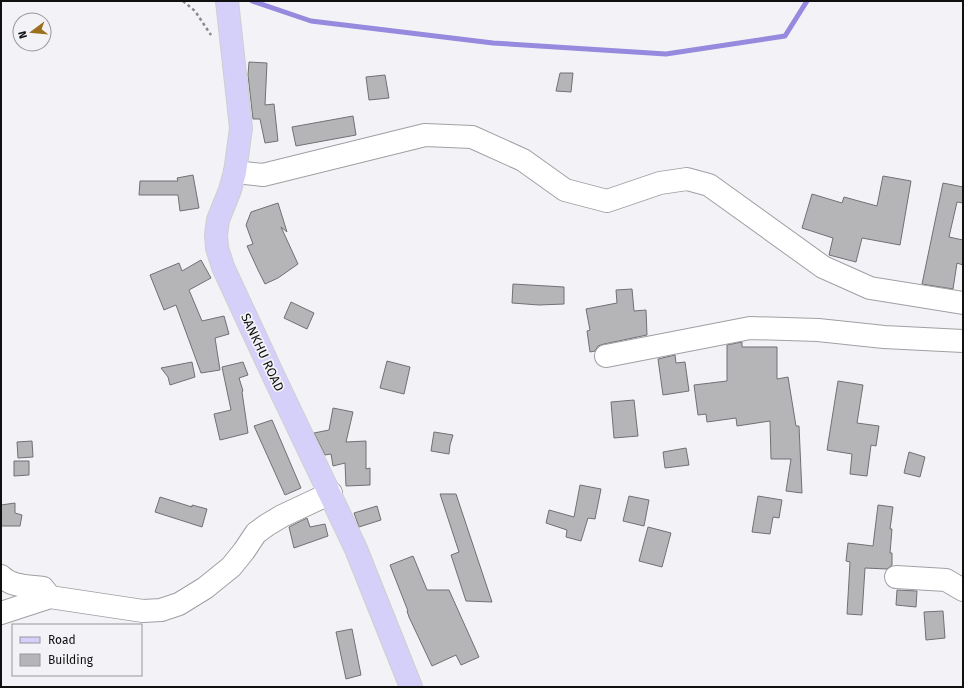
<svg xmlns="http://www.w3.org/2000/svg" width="964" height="688" font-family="'Fira Sans',sans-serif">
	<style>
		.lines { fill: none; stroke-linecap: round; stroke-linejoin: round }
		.stream { stroke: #958ade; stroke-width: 5 }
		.building { fill: #b5b5b8; stroke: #717175 }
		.minor-casing { stroke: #a09fa3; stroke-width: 24 }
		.major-casing { stroke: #cfcfcf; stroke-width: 24 }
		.path { stroke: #8a8a8d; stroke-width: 2.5; stroke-dasharray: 3 3; stroke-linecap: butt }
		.minor { stroke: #fff; stroke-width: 22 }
		.major { stroke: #d4d0f9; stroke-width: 22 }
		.labels { text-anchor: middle; stroke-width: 3.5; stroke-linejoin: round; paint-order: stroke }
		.street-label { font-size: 13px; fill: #101011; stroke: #f3f3f7 }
	</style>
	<rect width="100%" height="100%" fill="#f3f3f7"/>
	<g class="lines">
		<path class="stream" d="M 252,1 L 311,21 L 493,43 L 666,54 L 785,36 L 807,1"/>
	</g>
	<g class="building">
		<path d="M 249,62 L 267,63 L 265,105 L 274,104 L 278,141 L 265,143 L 260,119 L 253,119 L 248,75 Z"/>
		<path d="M 560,73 L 573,73 L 571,92 L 556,91 Z"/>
		<path d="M 385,75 L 389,98 L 369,100 L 366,77 Z"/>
		<path d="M 353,116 L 356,135 L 296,146 L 292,127 Z"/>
		<path d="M 193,175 L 199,208 L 180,211 L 178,195 L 139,195 L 140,181 L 178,181 L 177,178 Z"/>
		<path d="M 883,176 L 911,181 L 900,245 L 862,238 L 856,262 L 829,255 L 833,238 L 802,228 L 812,194 L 842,203 L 844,197 L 877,206 Z"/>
		<path d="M 943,183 L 963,187 L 963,203 L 957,202 L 949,237 L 963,240 L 963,265 L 957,263 L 953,289 L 922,284 Z"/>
		<path d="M 278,203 L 287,232 L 281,227 L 298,264 L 278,278 L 265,284 L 258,270 L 247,246 L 253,244 L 246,225 L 251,212 Z"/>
		<path d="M 201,260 L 211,278 L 189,290 L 202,321 L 224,316 L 229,334 L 215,338 L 220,370 L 201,373 L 176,305 L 164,310 L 150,275 L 179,263 L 182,271 Z"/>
		<path d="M 513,284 L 564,287 L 564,304 L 539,305 L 512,303 Z"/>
		<path d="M 632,289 L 634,311 L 646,310 L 647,335 L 604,344 L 598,346 L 595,351 L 590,352 L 587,331 L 590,330 L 586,309 L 617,303 L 616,290 Z"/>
		<path d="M 291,302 L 314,313 L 307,329 L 284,318 Z"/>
		<path d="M 742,342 L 742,347 L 777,347 L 777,379 L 788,377 L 796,426 L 799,426 L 802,493 L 786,491 L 791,459 L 771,459 L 770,421 L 737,426 L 736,418 L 707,422 L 706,414 L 698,415 L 694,385 L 727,381 L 727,345 Z"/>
		<path d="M 675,355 L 676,363 L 685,362 L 689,391 L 663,395 L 658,359 Z"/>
		<path d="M 387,361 L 410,367 L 404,394 L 380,388 Z"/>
		<path d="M 192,362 L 195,377 L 170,385 L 168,377 L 161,368 Z"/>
		<path d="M 243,362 L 248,375 L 239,378 L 243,391 L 242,392 L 248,433 L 220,440 L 214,414 L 231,410 L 222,367 Z"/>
		<path d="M 838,381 L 863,385 L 857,423 L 879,426 L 876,446 L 871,445 L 867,476 L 850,474 L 852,454 L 827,450 Z"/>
		<path d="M 634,400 L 638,436 L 614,438 L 611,402 Z"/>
		<path d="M 333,408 L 353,412 L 346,442 L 366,441 L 366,469 L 370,468 L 370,485 L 346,486 L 345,463 L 333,466 L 331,454 L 325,455 L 314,433 L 329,430 Z"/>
		<path d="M 272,420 L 301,488 L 285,495 L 254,426 Z"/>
		<path d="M 434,432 L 453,435 L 450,445 L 449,454 L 431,451 Z"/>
		<path d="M 32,441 L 33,457 L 18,458 L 17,442 Z"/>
		<path d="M 686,448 L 689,465 L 665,468 L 663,452 Z"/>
		<path d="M 909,452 L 925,457 L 920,477 L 904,473 Z"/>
		<path d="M 14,461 L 29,461 L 29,475 L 14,476 Z"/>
		<path d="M 580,485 L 601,489 L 595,519 L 588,518 L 581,541 L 566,537 L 567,530 L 546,523 L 549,510 L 574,517 Z"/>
		<path d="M 440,494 L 456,494 L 492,602 L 466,601 L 451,555 L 459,552 Z"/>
		<path d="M 629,496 L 649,500 L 644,526 L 623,521 Z"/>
		<path d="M 758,496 L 782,500 L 779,518 L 773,517 L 770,534 L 752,532 Z"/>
		<path d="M 160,497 L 192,507 L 192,505 L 207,509 L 202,527 L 155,512 Z"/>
		<path d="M 15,503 L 15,513 L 22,515 L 20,526 L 1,526 L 1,505 Z"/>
		<path d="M 878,505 L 893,507 L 890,529 L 892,529 L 890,553 L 892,553 L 892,565 L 887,569 L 865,568 L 862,615 L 847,614 L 850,562 L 846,561 L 848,543 L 873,546 Z"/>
		<path d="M 377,506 L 381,520 L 359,527 L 354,513 Z"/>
		<path d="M 307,518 L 310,527 L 325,524 L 328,536 L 294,548 L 289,527 Z"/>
		<path d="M 648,527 L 671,533 L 662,567 L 639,561 Z"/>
		<path d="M 413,556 L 427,590 L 449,590 L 479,657 L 461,665 L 456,655 L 432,666 L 409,617 L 407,611 L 408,611 L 390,565 Z"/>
		<path d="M 897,590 L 917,591 L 916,607 L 896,605 Z"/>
		<path d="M 943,611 L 945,638 L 926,640 L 924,612 Z"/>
		<path d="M 352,629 L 361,675 L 346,679 L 336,632 Z"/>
	</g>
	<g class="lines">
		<g class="minor-casing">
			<g id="minor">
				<path d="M 235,172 L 263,175 L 425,135 L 472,137 L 523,160 L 565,190 L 607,201 L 660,183 L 687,179 L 709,185 L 823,267 L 870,288 L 963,303"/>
				<path d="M 606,356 L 750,328 L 818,330 L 884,337 L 963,341"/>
				<path d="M 1,576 C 12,587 28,586 43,588 L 50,597"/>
				<path d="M 896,577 L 946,580 L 963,590"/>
				<path d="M 1,613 L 50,597 L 143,611 L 161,610 L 179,604 L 205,588 L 231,567 L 244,551 L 256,533 L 267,525 L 282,516 L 331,493"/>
			</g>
		</g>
		<g class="major-casing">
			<path id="major" d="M 227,1 L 241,128 L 235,172 L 230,190 L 218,220 L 216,235 L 217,248 L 223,267 L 274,377 L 356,549 L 411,687"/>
		</g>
		<path class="path" d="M 183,1 L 195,11 L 211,35"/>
		<use href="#minor" class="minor"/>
		<use href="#major" class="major"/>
	</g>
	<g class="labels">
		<g class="street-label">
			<text transform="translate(263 352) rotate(65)" y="5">SANKHU ROAD</text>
		</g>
	</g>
	<rect width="964" height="688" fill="none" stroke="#101011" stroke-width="4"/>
	<rect x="12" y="624" width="130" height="52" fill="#f3f3f7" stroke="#98989b"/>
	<rect x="20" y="637" width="20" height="6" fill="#d4d0f9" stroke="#98989b"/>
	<text x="48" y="644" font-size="12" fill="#101011">Road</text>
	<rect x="20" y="654" width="20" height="12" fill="#b5b5b8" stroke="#98989b"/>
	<text x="48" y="664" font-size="12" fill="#101011">Building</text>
	<g transform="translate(32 32) rotate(254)"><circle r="19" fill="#f3f3f7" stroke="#98989b"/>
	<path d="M0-3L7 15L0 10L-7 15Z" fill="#9b701e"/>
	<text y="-6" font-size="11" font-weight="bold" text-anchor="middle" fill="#101011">N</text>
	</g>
</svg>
